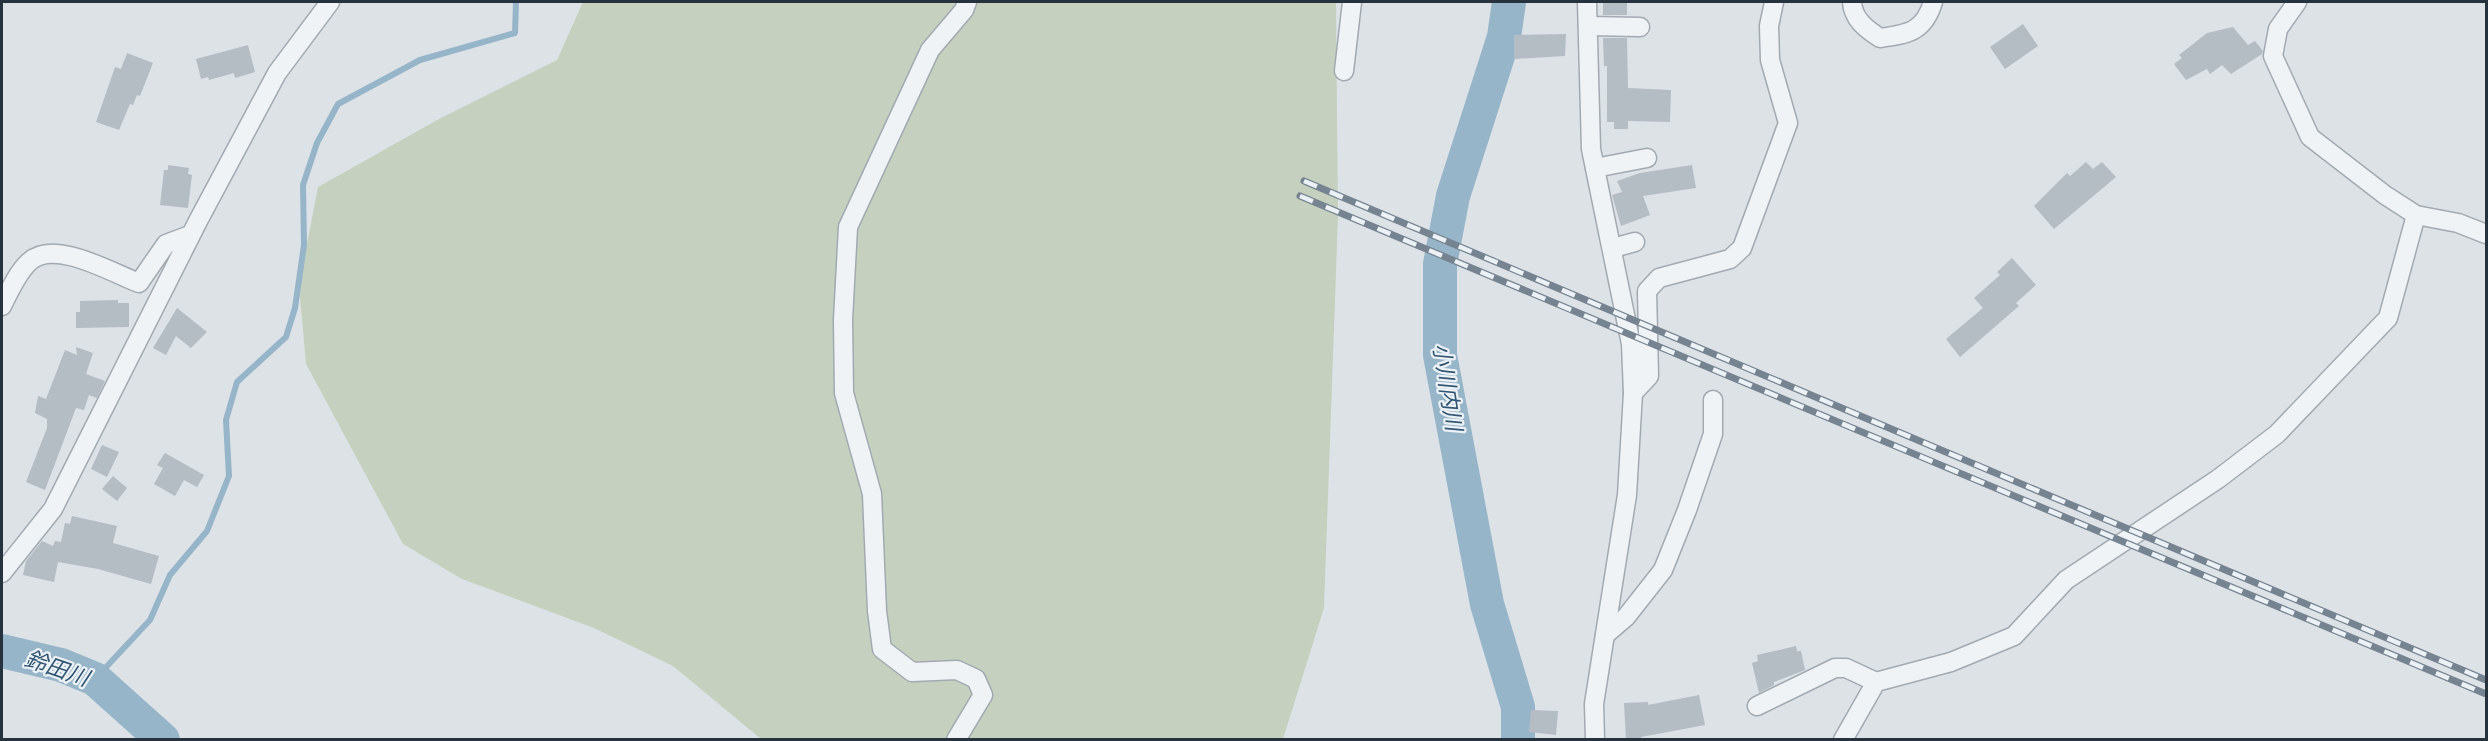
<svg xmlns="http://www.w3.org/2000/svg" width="2488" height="741" font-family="Barlow,'Noto Sans JP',sans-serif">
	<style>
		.green { fill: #c5d1be }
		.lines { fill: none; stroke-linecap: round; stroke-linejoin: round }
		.stream { stroke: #97b5c9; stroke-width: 6 }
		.river { stroke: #97b5c9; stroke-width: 34 }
		.building { fill: #b4bcc4 }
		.street-casing { stroke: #a2aab1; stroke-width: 21 }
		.street { stroke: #f0f3f6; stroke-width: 18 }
		.rail-casing { stroke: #768491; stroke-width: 7 }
		.rail { stroke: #ecf1f5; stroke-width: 4.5; stroke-dasharray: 14; stroke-linecap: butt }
		.labels { text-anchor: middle; stroke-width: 4.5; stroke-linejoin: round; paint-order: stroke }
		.water-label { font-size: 22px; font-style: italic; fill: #305673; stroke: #ecf1f5 }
	</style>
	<rect width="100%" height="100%" fill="#dde2e7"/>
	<path class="green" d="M 583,2 L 1336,2 L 1338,217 L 1324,608 L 1283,739 L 761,739 L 673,666 L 594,628 L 462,579 L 403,544 L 306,364 L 299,285 L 318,187 L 439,119 L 557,60 Z"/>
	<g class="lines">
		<path class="stream" d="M 95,679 L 150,620 L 170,575 L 207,531 L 229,476 L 226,420 L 237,382 L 286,337 L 295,308 L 304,245 L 303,185 L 317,143 L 338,104 L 420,60 L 515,33 L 516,2"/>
		<g class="river">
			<path d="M 1509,2 L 1504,37 L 1453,196 L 1440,264 L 1440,355 L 1487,604 L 1518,707 L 1518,740"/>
			<path d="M 2,651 L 61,665 L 95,679 L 163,740"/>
		</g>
	</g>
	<g class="building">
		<rect x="1603" y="2" width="24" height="13"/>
		<path d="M 2023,24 L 2038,46 L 2005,69 L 1990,47 Z"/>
		<path d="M 2233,27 L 2248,45 L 2255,41 L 2263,51 L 2262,54 L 2231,74 L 2222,65 L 2210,74 L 2207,69 L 2186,80 L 2174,64 L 2182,58 L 2179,55 L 2207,33 Z"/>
		<path d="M 1566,34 L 1565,56 L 1514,59 L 1514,35 Z"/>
		<path d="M 1603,38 L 1627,38 L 1628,88 L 1671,90 L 1670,122 L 1628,121 L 1628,129 L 1614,129 L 1614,122 L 1607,122 L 1607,66 L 1604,66 Z"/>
		<path d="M 248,45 L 255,72 L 235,78 L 234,73 L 209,80 L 208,77 L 201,79 L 196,59 Z"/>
		<path d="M 127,53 L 153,63 L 140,96 L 137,95 L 133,105 L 130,104 L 119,130 L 96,122 L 115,67 L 121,69 Z"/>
		<path d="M 2086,162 L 2093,169 L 2102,162 L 2116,177 L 2054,229 L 2034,206 L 2067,173 L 2070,176 Z"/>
		<path d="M 168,165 L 189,168 L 188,174 L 192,175 L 188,208 L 160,205 L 164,170 L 168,170 Z"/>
		<path d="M 1692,165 L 1696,188 L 1643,196 L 1650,215 L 1621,226 L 1612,195 L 1622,192 L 1617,181 L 1640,173 Z"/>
		<path d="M 2012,258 L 2036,285 L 2016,303 L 2019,306 L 1960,357 L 1946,339 L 1983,308 L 1974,298 L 2000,275 L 1997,272 Z"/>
		<path d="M 118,300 L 118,303 L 129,303 L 129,327 L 76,328 L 76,312 L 80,312 L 80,301 Z"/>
		<path d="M 177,308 L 207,332 L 191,348 L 176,336 L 166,355 L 153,348 Z"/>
		<path d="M 76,347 L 93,353 L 86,374 L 105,381 L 97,398 L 89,395 L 84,410 L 76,408 L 45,490 L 26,482 L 47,428 L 47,419 L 35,413 L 38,396 L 46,399 L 65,350 L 77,355 Z"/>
		<path d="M 102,445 L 119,452 L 107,477 L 91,469 Z"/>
		<path d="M 165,453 L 204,475 L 197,487 L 184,480 L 175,496 L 154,484 L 163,468 L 157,465 Z"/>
		<path d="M 113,476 L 127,488 L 117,501 L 102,489 Z"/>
		<path d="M 72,516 L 117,526 L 113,543 L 159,556 L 151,584 L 98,569 L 58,562 L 54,582 L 23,575 L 26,561 L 42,541 L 53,546 L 55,541 L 61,542 L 65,523 L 70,524 Z"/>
		<path d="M 1796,646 L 1797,651 L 1801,651 L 1805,670 L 1774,682 L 1774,685 L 1759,693 L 1752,663 L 1758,661 L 1757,655 Z"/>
		<path d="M 1699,695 L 1705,725 L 1641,737 L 1642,740 L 1626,740 L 1624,703 L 1648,702 L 1648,705 Z"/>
		<path d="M 1531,710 L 1558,711 L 1556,735 L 1529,732 Z"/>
	</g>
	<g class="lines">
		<g class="street-casing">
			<g id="street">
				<path d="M 1587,2 L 1591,149 L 1631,344 L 1633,393 L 1627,495 L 1594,704 L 1595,740"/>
				<path d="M 1852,2 C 1853,19 1866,29 1880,38 C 1908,34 1924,32 1933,2"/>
				<path d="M 2297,2 L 2278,29 L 2273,56 L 2310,137 L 2385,195 L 2416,215 L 2458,223 L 2486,234"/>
				<path d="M 1588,26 L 1640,27"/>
				<path d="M 1344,71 L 1352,2"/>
				<path d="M 1595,168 L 1647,158"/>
				<path d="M 1613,248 L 1635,242"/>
				<path d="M 2,306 C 9,292 17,273 29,262 C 54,238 112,273 139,283 L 166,244 L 190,235"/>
				<path d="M 1633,393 L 1649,376 L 1647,291 L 1659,278 L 1730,259 L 1742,248 L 1788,123 L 1770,60 L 1769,26 L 1774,2"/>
				<path d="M 2,573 L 53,509 L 198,221 L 277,73 L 330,2"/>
				<path d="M 1605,635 L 1626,617 L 1663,570 L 1687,510 L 1713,434 L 1713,400"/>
				<path d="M 1757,706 L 1835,668 L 1846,668 L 1876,682"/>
				<path d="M 956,740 L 983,695 L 976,679 L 957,670 L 912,672 L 882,649 L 877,611 L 872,494 L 844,393 L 843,320 L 848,227 L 930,50 L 964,10 L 967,2"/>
				<path d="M 1843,740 L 1876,682 L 1951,662 L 2014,636 L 2066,580 L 2218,479 L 2277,434 L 2388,318 L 2416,215"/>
			</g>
		</g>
		<use href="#street" class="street"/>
		<g class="rail-casing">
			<g id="rail">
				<path d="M 1304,181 L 2486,680"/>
				<path d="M 1300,196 L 2486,694"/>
			</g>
		</g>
		<use href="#rail" class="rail"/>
	</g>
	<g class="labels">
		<g class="water-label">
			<text transform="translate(1448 387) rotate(81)" y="8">小川内川</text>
			<text transform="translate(57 668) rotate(19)" y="8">鈴田川</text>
		</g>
	</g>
	<rect width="2488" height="741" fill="none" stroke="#26323e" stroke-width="6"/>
</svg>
